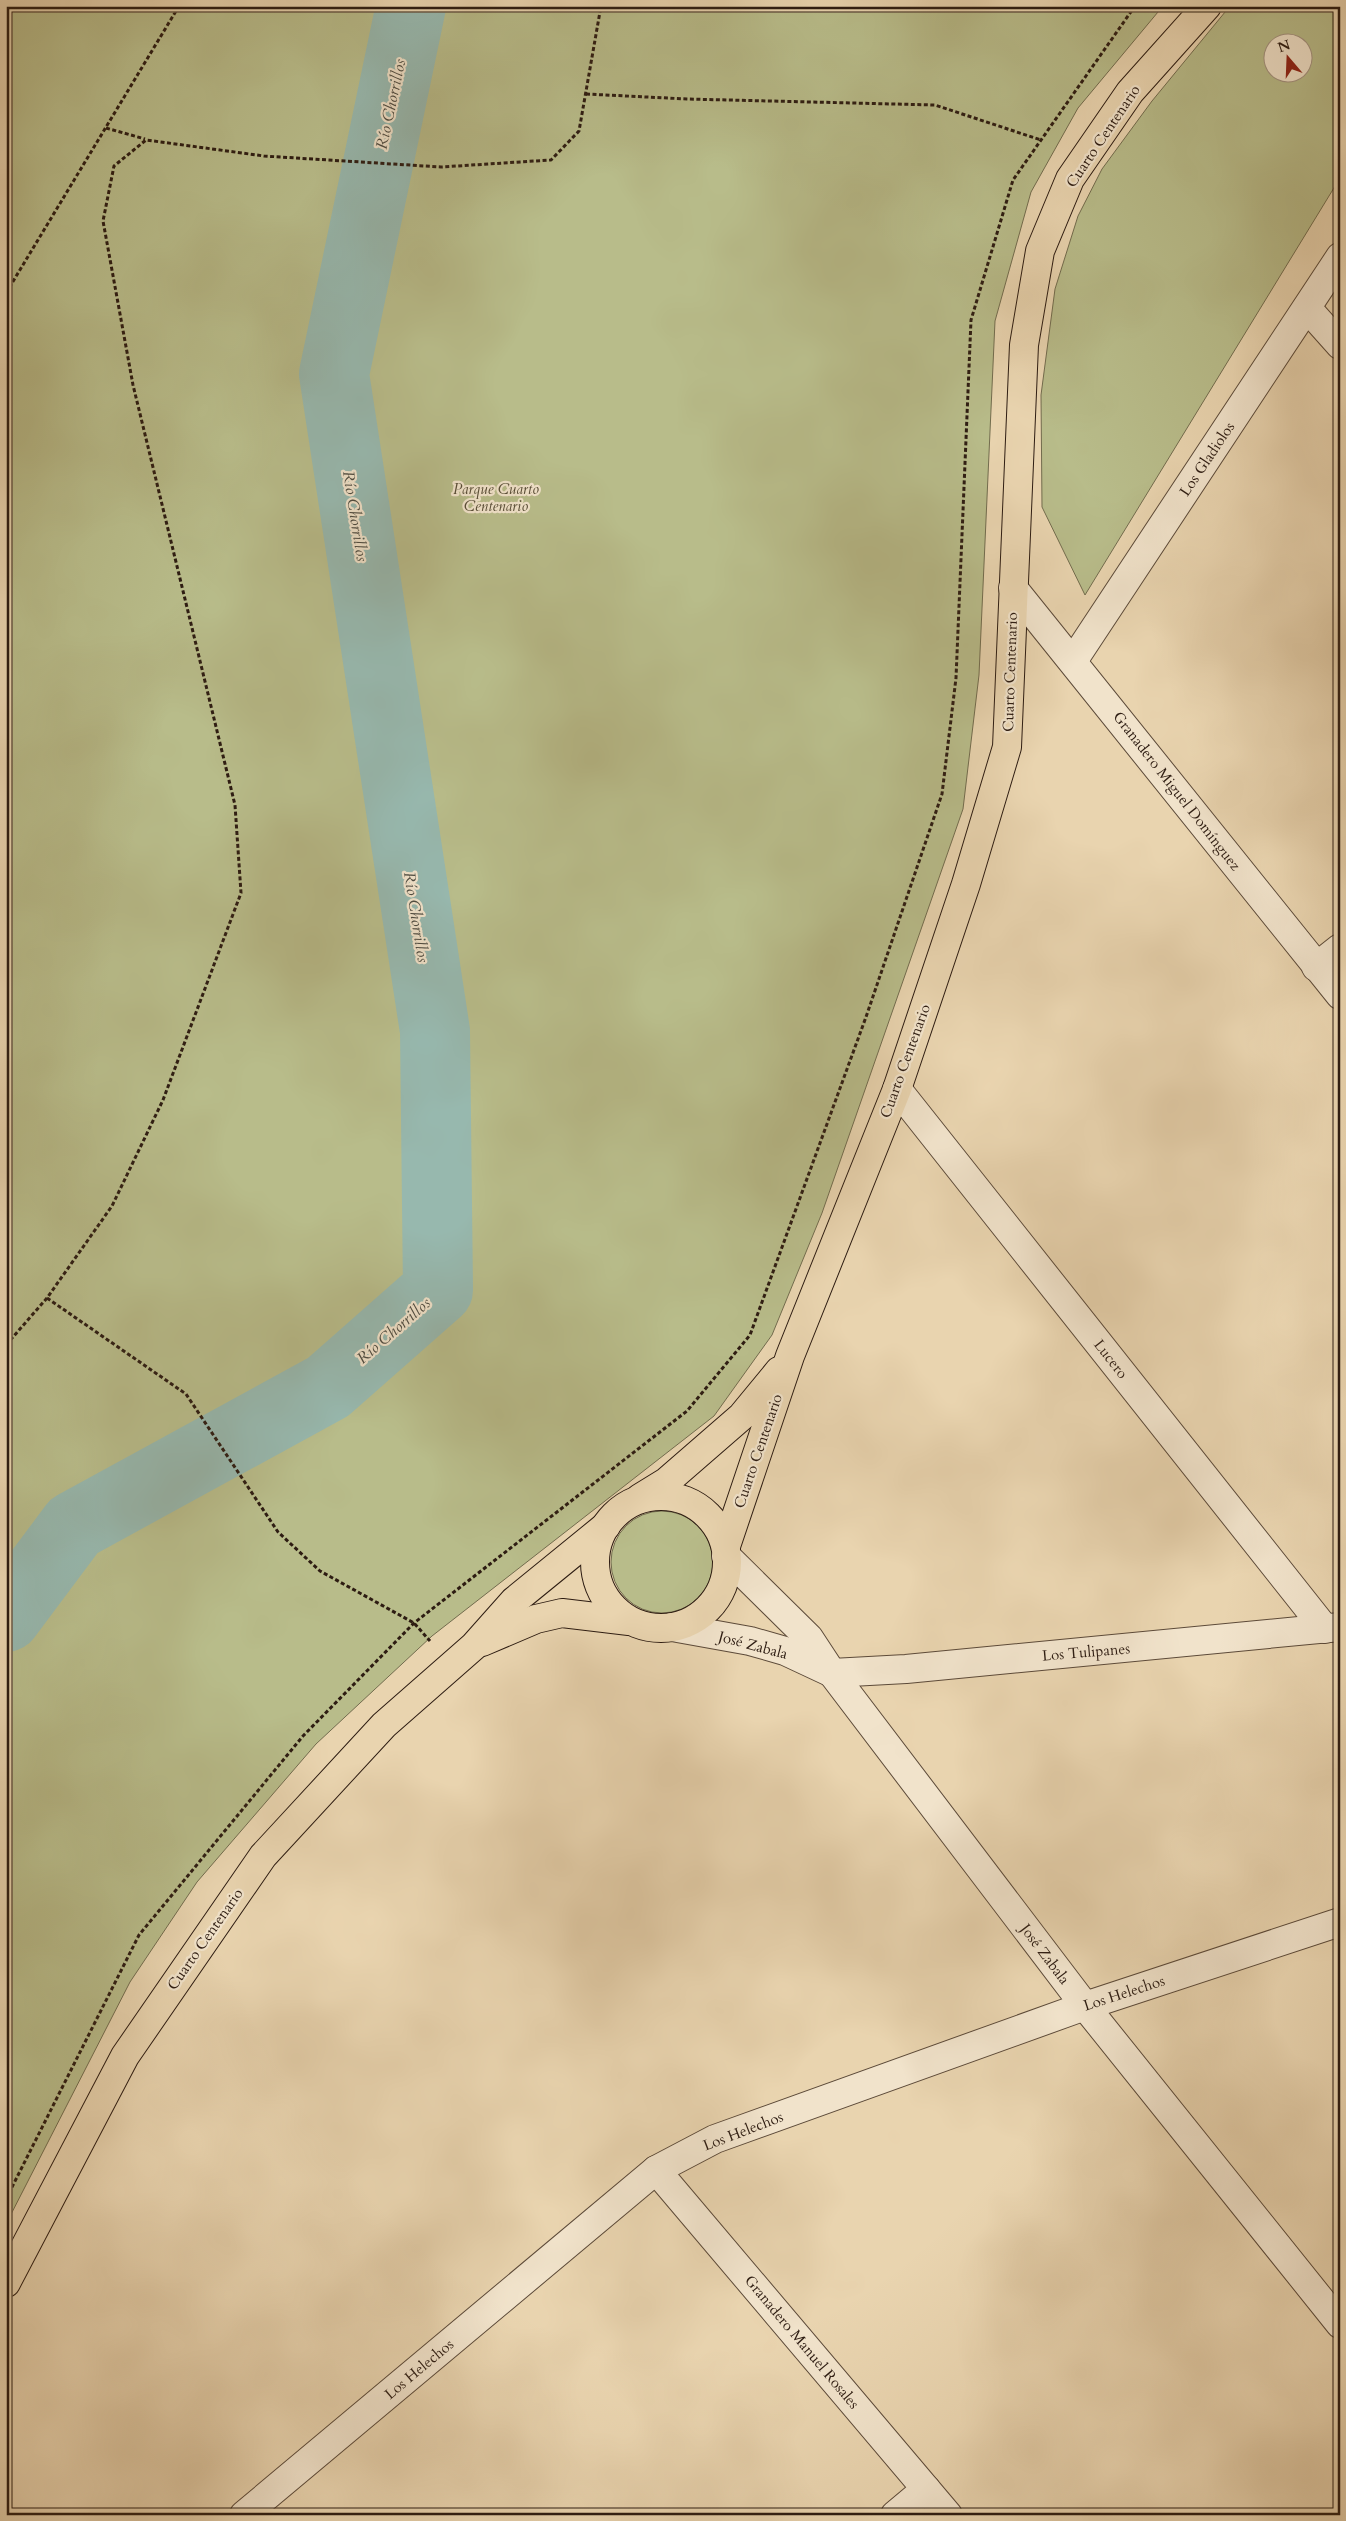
<svg xmlns="http://www.w3.org/2000/svg" width="1346" height="2521" font-family="Cardo,serif">
	<style>
		.green { fill: #b8bc8a; stroke: #726c4e; fill-rule: evenodd }
		.lines { fill: none; stroke-linecap: round; stroke-linejoin: round }
		.river { stroke: #97b8ae; stroke-width: 70 }
		.minor-casing { stroke: #5c4a39; stroke-width: 30 }
		.major-casing { stroke: #2d1c12; stroke-width: 30 }
		.path { stroke: #2d1c12; stroke-width: 3; stroke-dasharray: 4 2.5; stroke-linecap: butt }
		.minor { stroke: #f1e3cb; stroke-width: 28 }
		.major { stroke: #e9d4af; stroke-width: 28 }
		.labels { text-anchor: middle; stroke-width: 4.5; stroke-linejoin: round; paint-order: stroke }
		.street-label { font-size: 15px; fill: #2d1c12; stroke: #f1e3cb }
		.park-label { font-size: 15px; font-style: italic; fill: #574c36; stroke: #f1e3cb }
		.water-label { font-size: 16px; font-style: italic; fill: #4d4b41; stroke: #f1e3cb }
	</style>
	<rect width="100%" height="100%" fill="#e9d4af"/>
	<filter id="stains"><feTurbulence type="fractalNoise" baseFrequency=".004" numOctaves="4"/><feColorMatrix values="0 0 0 0 .2 0 0 0 0 .09 0 0 0 0 .02 0 0 0 .5 -.17"/></filter>
	<radialGradient id="worn" r=".72"><stop offset=".6" stop-color="#630" stop-opacity="0"/><stop offset="1" stop-color="#630" stop-opacity=".3"/></radialGradient>
	<g class="green">
		<path d="M 6,6 L 1163,6 L 1078,108 L 1031,192 L 995,321 L 979,675 L 963,809 L 822,1213 L 772,1335 L 714,1416 L 432,1636 L 316,1744 L 197,1882 L 130,1982 L 6,2224 Z"/>
		<path d="M 1230,6 L 1340,6 L 1340,178 L 1085,595 L 1042,507 L 1041,395 L 1055,289 L 1078,216 L 1102,169 L 1152,101 ZM 1274,42 L 1304,42 L 1304,72 L 1274,72 Z"/>
		<circle cx="662" cy="1562" r="51"/>
	</g>
	<g class="lines">
		<path class="river" d="M 6,1617 L 74,1526 L 328,1387 L 438,1290 L 435,1031 L 334,374 L 411,6"/>
		<g class="minor-casing">
			<g id="minor">
				<path d="M 1307,308 L 1340,345"/>
				<path d="M 1013,588 L 1340,995"/>
				<path d="M 1073,661 L 1340,257"/>
				<path d="M 1316,967 L 1340,948"/>
				<path d="M 897,1089 L 1325,1629"/>
				<path d="M 726,1556 L 809,1638 L 832,1673 L 1085,2006 L 1340,2324"/>
				<path d="M 672,1627 L 750,1641 L 785,1651 L 832,1673 L 906,1669 L 1340,1627"/>
				<path d="M 656,2170 L 948,2515"/>
				<path d="M 244,2515 L 656,2170 L 715,2139 L 1085,2006 L 1340,1922"/>
				<path d="M 895,2515 L 926,2489"/>
			</g>
		</g>
		<g class="major-casing">
			<g id="major">
				<circle cx="661" cy="1562" r="66"/>
				<path d="M 640,1498 L 666,1482 L 742,1416 L 779,1371"/>
				<path d="M 726,1546 L 790,1356 L 897,1089 L 966,884 L 1007,747 L 1024,345 L 1040,251 L 1070,179 L 1130,92 L 1207,6"/>
				<path d="M 482,1642 L 536,1619 L 562,1613 L 629,1621"/>
				<path d="M 6,2283 L 125,2056 L 263,1856 L 384,1725 L 474,1646 L 514,1601 L 606,1526"/>
			</g>
		</g>
		<g class="path">
			<path d="M 586,94 L 687,99 L 935,105 L 1041,140"/>
			<path d="M 106,128 L 145,139"/>
			<path d="M 6,293 L 179,6"/>
			<path d="M 47,1298 L 186,1394 L 278,1532 L 320,1571 L 414,1623 L 430,1641"/>
			<path d="M 6,1345 L 47,1298 L 112,1206 L 163,1100 L 241,893 L 235,805 L 133,385 L 103,221 L 114,166 L 146,140 L 264,156 L 441,167 L 551,160 L 579,131 L 601,6"/>
			<path d="M 6,2199 L 139,1935 L 303,1736 L 414,1623 L 687,1411 L 750,1335 L 866,1017 L 942,794 L 956,678 L 971,320 L 1013,180 L 1135,6"/>
		</g>
		<use href="#minor" class="minor"/>
		<use href="#major" class="major"/>
	</g>
	<g class="labels">
		<g class="street-label">
			<text transform="translate(1103 136) rotate(-56)" y="5">Cuarto Centenario</text>
			<text transform="translate(1207 459) rotate(-56)" y="5">Los Gladiolos</text>
			<text transform="translate(1010 672) rotate(-88)" y="5">Cuarto Centenario</text>
			<text transform="translate(1177 791) rotate(52)" y="5">Granadero Miguel Domínguez</text>
			<text transform="translate(905 1061) rotate(-70)" y="5">Cuarto Centenario</text>
			<text transform="translate(1111 1359) rotate(52)" y="5">Lucero</text>
			<text transform="translate(758 1451) rotate(-71)" y="5">Cuarto Centenario</text>
			<text transform="translate(753 1645) rotate(15)" y="5">José Zabala</text>
			<text transform="translate(1086 1652) rotate(-5)" y="5">Los Tulipanes</text>
			<text transform="translate(205 1939) rotate(-55)" y="5">Cuarto Centenario</text>
			<text transform="translate(1045 1954) rotate(53)" y="5">José Zabala</text>
			<text transform="translate(1124 1993) rotate(-18)" y="5">Los Helechos</text>
			<text transform="translate(743 2131) rotate(-21)" y="5">Los Helechos</text>
			<text transform="translate(802 2342) rotate(50)" y="5">Granadero Manuel Rosales</text>
			<text transform="translate(419 2369) rotate(-40)" y="5">Los Helechos</text>
		</g>
		<g class="park-label">
			<text x="496" y="494">Parque Cuarto<tspan x="496" dy="17">Centenario</tspan></text>
		</g>
		<g class="water-label">
			<text transform="translate(390 104) rotate(-78)" y="6">Río Chorrillos</text>
			<text transform="translate(356 516) rotate(81)" y="6">Río Chorrillos</text>
			<text transform="translate(417 917) rotate(81)" y="6">Río Chorrillos</text>
			<text transform="translate(393 1330) rotate(-41)" y="6">Río Chorrillos</text>
		</g>
	</g>
	<rect width="1346" height="2521" fill="none" stroke="#e9d4af" stroke-width="25"/>
	<rect x="8" y="8" width="1331" height="2506" fill="none" stroke="#2d1c12" stroke-width="2.5"/>
	<rect x="12" y="12" width="1321" height="2496" fill="none" stroke="#2d1c12"/>
	<g transform="translate(1288 58) rotate(341)"><circle r="24" fill="#f1e3cb" stroke="#a39381"/>
	<path d="M0-4L9 19L0 12L-9 19Z" fill="#8f2418"/>
	<text y="-8" font-size="14" font-weight="bold" text-anchor="middle" fill="#2d1c12">N</text>
	</g>
	<rect width="100%" height="100%" filter="url(#stains)"/>
	<rect width="100%" height="100%" fill="url(#worn)"/>
</svg>
